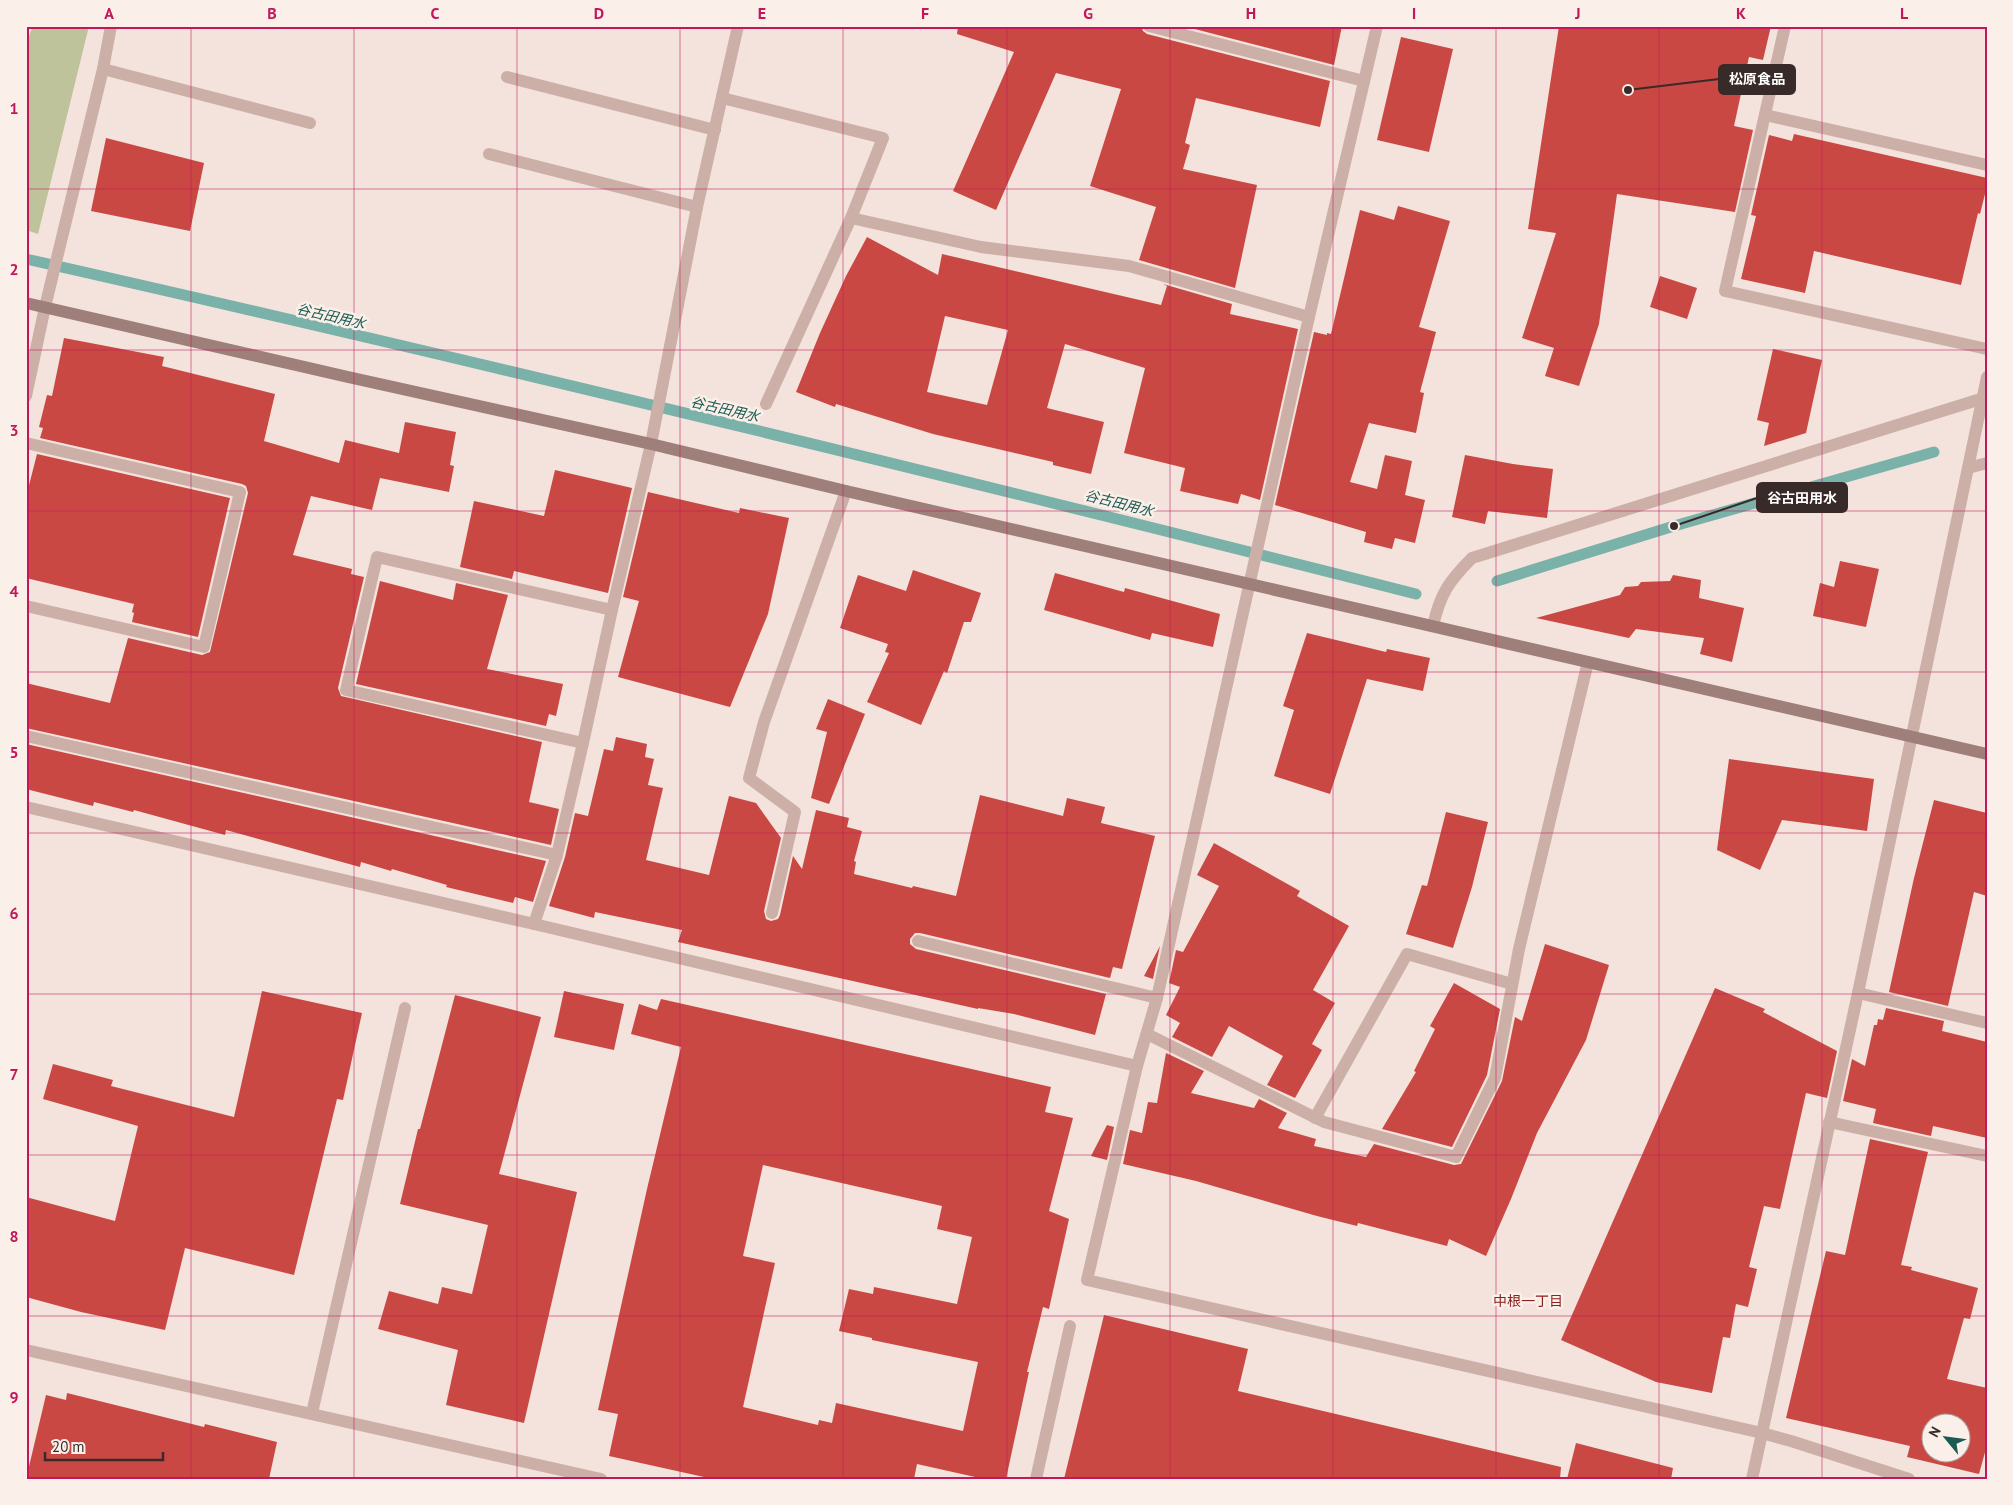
<svg xmlns="http://www.w3.org/2000/svg" width="2013" height="1505" font-family="'PT Sans','Noto Sans JP',sans-serif">
	<style>
		.green { fill: #bec39b }
		.lines { fill: none; stroke-linecap: round; stroke-linejoin: round }
		.stream { stroke: #7ab1a8; stroke-width: 11 }
		.building { fill: #ca4843; fill-rule: evenodd }
		.lane { stroke: #ccb0a7; stroke-width: 12 }
		.street { stroke: #ccb0a7; stroke-width: 12 }
		.secondary { stroke: #9f7f79; stroke-width: 12 }
		.grid { fill: none; stroke: #c2185b; stroke-width: 1; stroke-opacity: 0.55 }
		.labels { text-anchor: middle; stroke-width: 5; stroke-linejoin: round; paint-order: stroke }
		.water-label { font-size: 14px; font-style: italic; fill: #1c5b52; stroke: #faefe9 }
		.neighbourhood-label { font-size: 14px; fill: #8a211e; stroke: #faefe9 }
		.leader { fill: none; stroke: #382a28; stroke-width: 2 }
		.callout-dot { fill: #382a28; stroke: #faefe9; stroke-width: 2 }
		.callout { fill: #382a28; stroke: #382a28; stroke-width: 2 }
		.callout-label { font-size: 14px; text-anchor: middle; font-weight: bold; fill: #fff }
		.neatline { fill: none; stroke: #c2185b; stroke-width: 2 }
		.grid-label { font-size: 16px; text-anchor: middle; font-weight: bold; fill: #c2185b }
	</style>
	<rect width="100%" height="100%" fill="#f3e3dc"/>
	<path class="green" d="M 33,26 L 89,26 L 38,234 L 26,230 L 26,44 Z"/>
	<g class="lines">
		<g class="stream">
			<path d="M 26,259 C 491,364 954,477 1416,594"/>
			<path d="M 1497,581 L 1674,526 L 1934,452"/>
		</g>
	</g>
	<g class="building">
		<path d="M 958,26 L 1141,26 L 1143,31 L 1147,34 L 1330,81 L 1320,127 L 1196,98 L 1185,143 L 1190,145 L 1183,169 L 1257,185 L 1235,288 L 1139,260 L 1156,207 L 1090,186 L 1121,89 L 1056,73 L 996,210 L 953,191 L 1014,52 L 957,34 Z"/>
		<path d="M 1183,26 L 1342,26 L 1334,65 Z"/>
		<path d="M 1559,26 L 1771,26 L 1763,60 L 1749,57 L 1734,126 L 1753,130 L 1735,212 L 1617,194 L 1599,324 L 1579,386 L 1545,376 L 1554,348 L 1522,338 L 1556,233 L 1528,229 Z"/>
		<path d="M 1401,37 L 1453,49 L 1429,152 L 1377,140 Z"/>
		<path d="M 1794,134 L 1987,178 L 1987,186 L 1980,214 L 1978,213 L 1961,285 L 1814,251 L 1805,293 L 1741,279 L 1756,216 L 1751,215 L 1769,135 L 1792,141 Z"/>
		<path d="M 106,138 L 204,163 L 190,231 L 91,211 Z"/>
		<path d="M 1398,206 L 1450,221 L 1419,327 L 1436,332 L 1420,392 L 1424,393 L 1416,433 L 1369,423 L 1350,482 L 1377,489 L 1385,455 L 1412,461 L 1405,495 L 1425,500 L 1415,543 L 1395,538 L 1392,549 L 1364,542 L 1366,532 L 1275,505 L 1314,332 L 1327,335 L 1327,333 L 1331,334 L 1360,210 L 1394,220 Z"/>
		<path d="M 867,237 L 938,275 L 942,254 L 1161,305 L 1167,286 L 1163,284 L 1232,304 L 1230,314 L 1298,329 L 1260,500 L 1241,494 L 1238,504 L 1180,491 L 1185,468 L 1124,453 L 1145,368 L 1065,344 L 1047,408 L 1104,422 L 1091,474 L 1053,465 L 1053,462 L 933,434 L 836,404 L 835,407 L 796,392 L 820,333 L 846,276 ZM 945,316 L 1008,330 L 987,405 L 927,392 Z"/>
		<path d="M 1660,276 L 1697,288 L 1687,319 L 1650,307 Z"/>
		<path d="M 64,338 L 164,357 L 162,366 L 275,394 L 264,441 L 339,463 L 345,440 L 399,453 L 405,422 L 456,432 L 450,465 L 454,466 L 449,492 L 380,478 L 372,510 L 311,496 L 293,555 L 352,569 L 351,574 L 364,577 L 338,688 L 341,696 L 542,742 L 529,802 L 559,809 L 551,845 L 26,728 L 26,683 L 110,703 L 128,638 L 202,655 L 210,652 L 248,493 L 246,486 L 242,484 L 40,438 L 43,428 L 39,427 L 47,395 L 52,396 Z"/>
		<path d="M 1773,349 L 1822,360 L 1806,433 L 1764,446 L 1769,423 L 1757,420 Z"/>
		<path d="M 37,454 L 230,498 L 198,637 L 132,622 L 134,613 L 132,612 L 134,604 L 26,578 L 26,497 Z"/>
		<path d="M 1465,455 L 1513,464 L 1553,469 L 1547,518 L 1488,511 L 1485,524 L 1452,517 Z"/>
		<path d="M 555,470 L 632,488 L 608,593 L 514,571 L 512,579 L 460,567 L 474,501 L 544,516 Z"/>
		<path d="M 648,492 L 739,513 L 740,508 L 789,518 L 768,614 L 730,707 L 618,677 L 639,601 L 623,597 Z"/>
		<path d="M 1840,561 L 1879,569 L 1866,627 L 1813,616 L 1820,583 L 1834,587 Z"/>
		<path d="M 913,570 L 981,593 L 971,622 L 964,622 L 947,673 L 944,671 L 921,725 L 867,702 L 889,653 L 885,652 L 888,644 L 840,628 L 858,575 L 906,591 Z"/>
		<path d="M 1055,573 L 1124,592 L 1125,588 L 1220,614 L 1213,647 L 1152,633 L 1150,640 L 1044,610 Z"/>
		<path d="M 1673,575 L 1701,580 L 1699,598 L 1744,608 L 1732,662 L 1700,654 L 1704,638 L 1636,629 L 1629,638 L 1536,618 L 1620,595 L 1625,587 L 1638,586 L 1641,582 L 1670,581 Z"/>
		<path d="M 380,581 L 453,600 L 456,583 L 508,595 L 487,669 L 563,684 L 556,716 L 549,714 L 546,726 L 356,684 Z"/>
		<path d="M 1307,633 L 1386,652 L 1387,649 L 1430,658 L 1423,691 L 1367,679 L 1330,794 L 1274,776 L 1294,710 L 1283,706 Z"/>
		<path d="M 828,699 L 865,714 L 829,804 L 811,798 L 827,732 L 816,729 Z"/>
		<path d="M 616,737 L 647,744 L 645,757 L 654,759 L 648,785 L 663,788 L 646,860 L 709,875 L 729,796 L 756,803 L 781,838 L 764,911 L 766,919 L 771,921 L 778,919 L 780,915 L 793,856 L 802,869 L 816,810 L 849,818 L 847,827 L 862,831 L 854,861 L 856,862 L 854,874 L 912,888 L 913,886 L 956,896 L 980,795 L 1063,816 L 1067,798 L 1105,807 L 1101,823 L 1155,836 L 1122,969 L 1113,967 L 1110,978 L 920,933 L 915,933 L 910,939 L 910,944 L 916,949 L 1106,994 L 1095,1035 L 1014,1014 L 978,1008 L 978,1009 L 678,942 L 682,930 L 595,912 L 594,918 L 549,906 L 565,857 L 575,813 L 588,816 L 604,749 L 613,751 Z"/>
		<path d="M 26,744 L 546,861 L 533,902 L 515,897 L 513,903 L 446,887 L 447,885 L 392,869 L 391,871 L 361,862 L 360,867 L 226,830 L 225,835 L 134,810 L 133,812 L 94,802 L 93,806 L 26,789 Z"/>
		<path d="M 1729,759 L 1874,779 L 1867,831 L 1782,820 L 1760,870 L 1717,850 Z"/>
		<path d="M 1934,800 L 1987,813 L 1987,896 L 1974,892 L 1948,1006 L 1889,992 L 1914,878 Z"/>
		<path d="M 1446,812 L 1488,822 L 1472,887 L 1453,948 L 1406,934 L 1422,885 L 1427,886 Z"/>
		<path d="M 1214,843 L 1300,891 L 1297,896 L 1349,926 L 1313,990 L 1335,1003 L 1312,1044 L 1322,1050 L 1295,1098 L 1267,1085 L 1283,1056 L 1229,1026 L 1212,1057 L 1172,1037 L 1180,1023 L 1166,1015 L 1180,987 L 1169,983 L 1176,950 L 1183,952 L 1219,886 L 1197,875 Z"/>
		<path d="M 1545,944 L 1609,965 L 1586,1040 L 1537,1133 L 1511,1199 L 1486,1256 L 1449,1239 L 1447,1246 L 1358,1223 L 1357,1226 L 1317,1216 L 1196,1181 L 1123,1164 L 1130,1130 L 1142,1133 L 1148,1102 L 1157,1103 L 1166,1053 L 1204,1071 L 1191,1093 L 1254,1108 L 1259,1099 L 1287,1113 L 1278,1128 L 1316,1139 L 1314,1146 L 1366,1157 L 1374,1144 L 1454,1165 L 1461,1164 L 1502,1081 L 1515,1017 L 1522,1021 Z"/>
		<path d="M 1160,946 L 1153,979 L 1144,976 Z"/>
		<path d="M 1454,983 L 1500,1009 L 1487,1075 L 1452,1147 L 1382,1129 L 1416,1072 L 1414,1071 L 1435,1029 L 1430,1026 Z"/>
		<path d="M 1715,988 L 1765,1009 L 1763,1012 L 1837,1051 L 1827,1098 L 1806,1093 L 1780,1209 L 1764,1206 L 1749,1267 L 1757,1269 L 1748,1307 L 1736,1304 L 1730,1338 L 1723,1337 L 1712,1393 L 1656,1382 L 1561,1340 Z"/>
		<path d="M 262,991 L 362,1013 L 343,1100 L 337,1099 L 294,1275 L 185,1248 L 165,1330 L 81,1312 L 26,1297 L 26,1197 L 115,1221 L 138,1126 L 43,1099 L 53,1064 L 113,1080 L 111,1086 L 234,1117 Z"/>
		<path d="M 564,991 L 624,1004 L 614,1050 L 554,1037 Z"/>
		<path d="M 455,995 L 541,1017 L 499,1174 L 577,1192 L 524,1423 L 446,1405 L 458,1350 L 378,1329 L 389,1291 L 438,1304 L 442,1287 L 472,1294 L 488,1225 L 400,1204 L 418,1129 L 420,1129 Z"/>
		<path d="M 661,999 L 1051,1087 L 1045,1112 L 1073,1118 L 1049,1211 L 1069,1219 L 1049,1309 L 1043,1307 L 1027,1372 L 1029,1372 L 1006,1479 L 984,1479 L 917,1464 L 914,1479 L 713,1479 L 609,1456 L 618,1414 L 598,1410 L 647,1189 L 681,1047 L 631,1034 L 639,1004 L 657,1010 ZM 763,1165 L 942,1206 L 937,1229 L 972,1237 L 957,1304 L 874,1287 L 873,1294 L 849,1289 L 839,1331 L 872,1338 L 872,1340 L 978,1362 L 963,1431 L 836,1403 L 832,1423 L 819,1420 L 818,1425 L 743,1407 L 775,1263 L 743,1256 Z"/>
		<path d="M 1886,1008 L 1944,1021 L 1942,1031 L 1987,1042 L 1987,1138 L 1933,1126 L 1931,1136 L 1873,1123 L 1876,1109 L 1843,1101 L 1852,1059 L 1865,1066 L 1874,1025 L 1877,1025 L 1878,1019 L 1883,1020 Z"/>
		<path d="M 1107,1125 L 1114,1127 L 1107,1160 L 1091,1156 Z"/>
		<path d="M 1870,1139 L 1928,1152 L 1901,1265 L 1912,1267 L 1911,1270 L 1978,1288 L 1970,1319 L 1964,1318 L 1947,1379 L 1987,1388 L 1987,1445 L 1979,1474 L 1907,1457 L 1910,1446 L 1786,1418 L 1826,1251 L 1845,1255 ZM 1930,1422 L 1960,1422 L 1960,1452 L 1930,1452 Z"/>
		<path d="M 1104,1315 L 1248,1349 L 1238,1391 L 1561,1467 L 1560,1479 L 1064,1479 Z"/>
		<path d="M 67,1393 L 204,1427 L 205,1424 L 277,1442 L 269,1479 L 26,1479 L 46,1395 L 66,1400 Z"/>
		<path d="M 1576,1443 L 1673,1468 L 1671,1479 L 1567,1479 Z"/>
	</g>
	<g class="lines">
		<g class="lane">
			<path d="M 1149,26 L 1364,81"/>
			<path d="M 1785,26 L 1725,291 L 1987,349"/>
			<path d="M 103,69 L 310,123"/>
			<path d="M 507,77 L 715,130"/>
			<path d="M 1765,115 L 1987,165"/>
			<path d="M 489,154 L 697,207"/>
			<path d="M 918,941 L 1157,998"/>
			<path d="M 26,1350 L 601,1479"/>
			<path d="M 312,1413 L 405,1008"/>
			<path d="M 1036,1479 L 1070,1326"/>
		</g>
		<g class="street">
			<path d="M 738,26 L 697,207 L 651,444 L 612,610 L 583,743 L 557,855 L 534,924 L 1137,1066"/>
			<path d="M 1377,26 L 1309,317 L 1157,998 L 1137,1066 L 1087,1280 L 1762,1433 L 1791,1441 L 1909,1479"/>
			<path d="M 722,98 L 883,138 L 851,218 L 766,404"/>
			<path d="M 851,218 L 981,247 L 1129,266 L 1309,317"/>
			<path d="M 26,396 L 45,307 L 103,69 L 111,26"/>
			<path d="M 26,443 L 240,492 L 204,647 L 26,606"/>
			<path d="M 1968,468 L 1987,463"/>
			<path d="M 1433,626 C 1440,594 1449,581 1472,558 L 1987,397"/>
			<path d="M 26,736 L 557,855"/>
			<path d="M 583,743 L 346,690 L 377,557 L 612,610"/>
			<path d="M 26,807 L 534,924"/>
			<path d="M 772,913 L 795,812 L 749,778 L 764,722 L 846,491"/>
			<path d="M 1858,993 L 1987,1023"/>
			<path d="M 1147,1034 L 1324,1122 L 1456,1157 L 1495,1078 L 1519,949 L 1588,662"/>
			<path d="M 1315,1118 L 1407,954 L 1512,984"/>
			<path d="M 1829,1122 L 1987,1156"/>
			<path d="M 1752,1479 L 1858,993 L 1987,377"/>
		</g>
		<path class="secondary" d="M 26,303 L 348,377 L 651,444 L 846,491 L 1987,754"/>
	</g>
	<path class="grid" d="M 191,26 L 191,1479M 354,26 L 354,1479M 517,26 L 517,1479M 680,26 L 680,1479M 843,26 L 843,1479M 1007,26 L 1007,1479M 1170,26 L 1170,1479M 1333,26 L 1333,1479M 1496,26 L 1496,1479M 1659,26 L 1659,1479M 1822,26 L 1822,1479M 26,189 L 1987,189M 26,350 L 1987,350M 26,511 L 1987,511M 26,672 L 1987,672M 26,833 L 1987,833M 26,994 L 1987,994M 26,1155 L 1987,1155M 26,1316 L 1987,1316"/>
	<g class="labels">
		<g class="water-label">
			<text transform="translate(331 316) rotate(13)" y="5">谷古田用水</text>
			<text transform="translate(725 409) rotate(13)" y="5">谷古田用水</text>
			<text transform="translate(1119 503) rotate(14)" y="5">谷古田用水</text>
		</g>
		<g class="neighbourhood-label">
			<text x="1528" y="1306">中根一丁目</text>
		</g>
	</g>
	<path class="leader" d="M1628 90L1719 79M1674 526L1757 498"/>
	<g class="callout-dot">
		<circle cx="1628" cy="90" r="5"/>
		<circle cx="1674" cy="526" r="5"/>
	</g>
	<g class="callout">
		<rect x="1719" y="65" width="76" height="29" rx="5"/>
		<rect x="1757" y="483" width="90" height="29" rx="5"/>
	</g>
	<g class="callout-label">
		<text x="1757" y="84">松原食品</text>
		<text x="1802" y="503">谷古田用水</text>
	</g>
	<rect width="2013" height="1505" fill="none" stroke="#faefe9" stroke-width="55"/>
	<g transform="translate(1946 1438) rotate(299)"><circle r="24" fill="#faefe9" stroke="#aca09c"/>
	<path d="M0-4L9 19L0 12L-9 19Z" fill="#1c5b52"/>
	<text y="-8" font-size="14" font-weight="bold" text-anchor="middle" fill="#382a28">N</text>
	</g>
	<path d="M45 1452v8h118v-8" fill="none" stroke="#382a28" stroke-width="2.5"/>
	<text x="52" y="1452" font-size="15" fill="#382a28" stroke="#faefe9" stroke-width="4" paint-order="stroke">20 m</text>
	<rect x="28" y="28" width="1958" height="1450" class="neatline"/>
	<g class="grid-label">
		<text x="109" y="19">A</text>
		<text x="272" y="19">B</text>
		<text x="435" y="19">C</text>
		<text x="599" y="19">D</text>
		<text x="762" y="19">E</text>
		<text x="925" y="19">F</text>
		<text x="1088" y="19">G</text>
		<text x="1251" y="19">H</text>
		<text x="1414" y="19">I</text>
		<text x="1578" y="19">J</text>
		<text x="1741" y="19">K</text>
		<text x="1904" y="19">L</text>
		<text x="14" y="114">1</text>
		<text x="14" y="275">2</text>
		<text x="14" y="436">3</text>
		<text x="14" y="597">4</text>
		<text x="14" y="758">5</text>
		<text x="14" y="919">6</text>
		<text x="14" y="1080">7</text>
		<text x="14" y="1242">8</text>
		<text x="14" y="1403">9</text>
	</g>
</svg>
